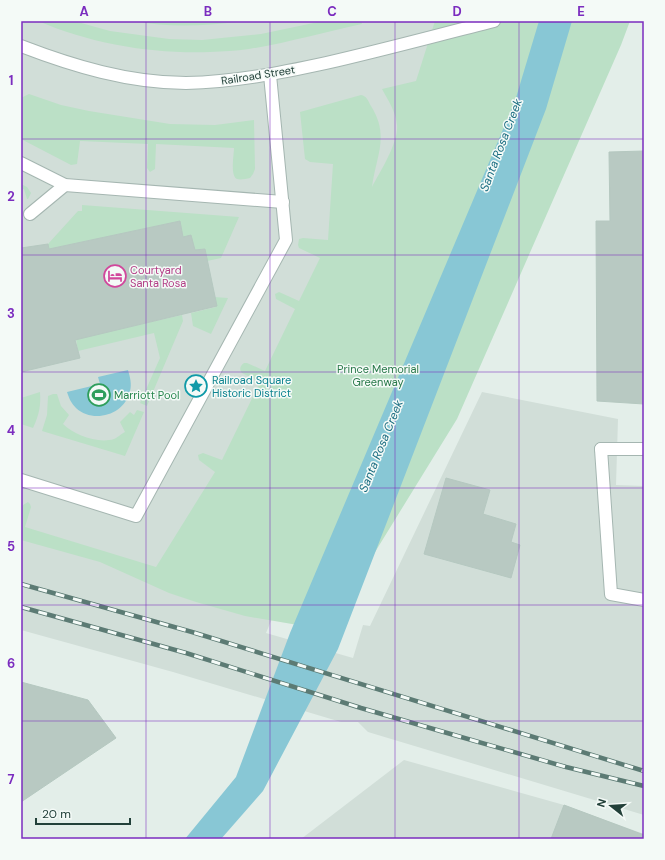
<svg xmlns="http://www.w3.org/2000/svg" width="665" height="860" font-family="'DM Sans',sans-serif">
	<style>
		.built { fill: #d1ded8 }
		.green { fill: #bbe0c6 }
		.water { fill: #88c7d5 }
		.building { fill: #b8c9c2; stroke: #b5c8c0 }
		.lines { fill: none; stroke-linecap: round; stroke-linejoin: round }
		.lane-casing { stroke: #a5b6b1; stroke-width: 14 }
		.street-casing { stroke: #a5b6b1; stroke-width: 14 }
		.lane { stroke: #fff; stroke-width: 12 }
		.street { stroke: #fff; stroke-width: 12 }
		.rail-casing { stroke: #5c7b74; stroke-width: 4.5 }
		.rail { stroke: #f4faf7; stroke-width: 3; stroke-dasharray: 9; stroke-linecap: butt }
		.grid { fill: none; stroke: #7b2cbf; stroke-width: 1; stroke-opacity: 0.55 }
		.labels { text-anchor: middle; stroke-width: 3; stroke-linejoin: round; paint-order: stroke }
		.street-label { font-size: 11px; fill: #224039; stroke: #f4faf7 }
		.hotel-label { font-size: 11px; fill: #b23c85; stroke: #f4faf7; text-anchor: start }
		.park-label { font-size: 11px; fill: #29794a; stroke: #f4faf7 }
		.culture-label { font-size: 11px; fill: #0d838f; stroke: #f4faf7; text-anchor: start }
		.leisure-label { font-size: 11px; fill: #27864d; stroke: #f4faf7; text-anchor: start }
		.water-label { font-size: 12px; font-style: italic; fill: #186c80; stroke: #f4faf7 }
		.neatline { fill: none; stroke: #7b2cbf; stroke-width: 1.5 }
		.grid-label { font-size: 13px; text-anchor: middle; font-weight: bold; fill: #7b2cbf }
	</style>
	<rect width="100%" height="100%" fill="#e3eee9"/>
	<g class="built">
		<path d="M 21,21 L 507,21 L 447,203 L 266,633 L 353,658 L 363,625 L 370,626 L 482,392 L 618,419 L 616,485 L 644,486 L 644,815 L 368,732 L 358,722 L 341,722 L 173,672 L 21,630 Z"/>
		<path d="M 404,760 L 564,805 L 644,834 L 644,839 L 301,839 Z"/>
	</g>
	<g class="green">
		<path d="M 38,21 L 74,21 L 110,31 L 169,39 L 202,40 L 261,34 L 323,21 L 361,21 L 362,24 C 324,32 287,43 249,49 C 236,51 223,51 210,52 C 151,54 92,44 38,21 Z"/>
		<path d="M 136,21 L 246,21 C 210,25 172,29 136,21 Z"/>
		<path d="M 435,21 L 630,21 L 621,45 L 457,419 L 327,630 L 245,616 L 196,602 L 169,593 L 100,562 L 21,540 L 21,510 L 23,505 L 28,502 L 30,504 L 31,507 L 25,527 L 156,567 L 215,472 L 199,460 L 198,455 L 203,453 L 222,460 L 260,382 L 242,373 C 239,369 240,366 244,363 L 247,363 L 265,371 L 295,309 L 276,299 L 275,294 L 279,292 L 299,301 L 320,258 L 299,248 L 298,245 L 299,239 L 303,238 L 328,240 L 333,164 L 310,162 L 305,159 L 300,112 L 361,95 C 367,96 368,101 371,106 C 390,136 376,156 372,187 C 380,172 399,142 397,125 C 396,112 388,100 382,89 L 416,81 Z"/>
		<path d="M 29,94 L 61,105 L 89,111 L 170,124 L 215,125 L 254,120 L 255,169 L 253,174 L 250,178 C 246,179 240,180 237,179 C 230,176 234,154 234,148 L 156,144 L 155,169 L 150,172 L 147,168 L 148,144 L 80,141 L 77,164 L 71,165 L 21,139 L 21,98 Z"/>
		<path d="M 21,184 L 27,187 L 31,193 L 28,199 L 27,199 L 24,189 L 21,190 Z"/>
		<path d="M 82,205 L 239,217 L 221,258 L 207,261 L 205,249 L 195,250 L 183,237 L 180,221 L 49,249 L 48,244 L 78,211 L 82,211 Z"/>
		<path d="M 214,297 L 228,298 L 211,334 L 193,326 L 191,313 L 216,307 Z"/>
		<path d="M 182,315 L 183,321 L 147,406 L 140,403 L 160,358 L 154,333 L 78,351 L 76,339 Z"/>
		<path d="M 40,392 C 41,406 39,415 33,428 L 21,424 L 21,398 Z"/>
		<path d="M 53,394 L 57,394 L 61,406 L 69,415 L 63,424 C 74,435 98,444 114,439 C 117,438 121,434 125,432 L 120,422 L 130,412 L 134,415 L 137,410 L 144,412 L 125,456 L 42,431 L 47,415 L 48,396 Z"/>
	</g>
	<g class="water">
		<path d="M 539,21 L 572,21 L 546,109 L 338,649 L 263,791 L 221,839 L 185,839 L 236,777 L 290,633 L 515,101 Z"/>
		<path d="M 128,370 C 130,377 132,384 130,391 C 125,415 93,424 76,408 C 71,403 69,398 67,392 L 100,384 L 98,377 Z"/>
	</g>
	<g class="building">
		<path d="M 644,151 L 644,404 L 597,401 L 596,221 L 610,221 L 609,152 Z"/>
		<path d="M 180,221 L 183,237 L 191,235 L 195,250 L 205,249 L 217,306 L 75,340 L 80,358 L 21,372 L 21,248 L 48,244 L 49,249 Z"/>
		<path d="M 446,478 L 490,490 L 483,514 L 516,524 L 511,542 L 520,545 L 511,578 L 424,554 Z"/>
		<path d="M 21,682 L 88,700 L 116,738 L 21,802 Z"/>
		<path d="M 564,805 L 644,835 L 644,839 L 551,839 Z"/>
	</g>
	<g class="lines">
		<g class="lane-casing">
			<g id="lane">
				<path d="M 21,163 L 65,185 L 283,202"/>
				<path d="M 30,214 L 65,185"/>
				<path d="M 601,449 L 611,594 L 644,600"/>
				<path d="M 21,480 L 136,516 L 286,240 L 270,75"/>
			</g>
		</g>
		<g class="street-casing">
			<g id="street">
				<path d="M 21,46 C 73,66 129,83 186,83 C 234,82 280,73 326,63 C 383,50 438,35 494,21"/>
				<path d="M 601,449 L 644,449"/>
			</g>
		</g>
		<use href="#lane" class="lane"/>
		<use href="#street" class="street"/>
		<g class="rail-casing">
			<g id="rail">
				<path d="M 21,584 L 192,632 L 644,771"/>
				<path d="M 21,607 L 186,653 L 361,708 L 461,737 L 566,767 L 644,786"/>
			</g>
		</g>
		<use href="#rail" class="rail"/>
	</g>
	<path class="grid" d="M 146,21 L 146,839M 270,21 L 270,839M 395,21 L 395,839M 519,21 L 519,839M 21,139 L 644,139M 21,255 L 644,255M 21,372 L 644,372M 21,488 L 644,488M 21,605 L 644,605M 21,721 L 644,721"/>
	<defs>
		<g id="hotel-ring" transform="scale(1.15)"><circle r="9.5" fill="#f4faf7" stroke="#d1479c" stroke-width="1.5"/><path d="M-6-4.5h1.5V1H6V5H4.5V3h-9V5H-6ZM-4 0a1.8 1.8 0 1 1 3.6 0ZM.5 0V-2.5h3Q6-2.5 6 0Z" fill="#d1479c"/></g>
		<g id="sight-ring" transform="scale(1.15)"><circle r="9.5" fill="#f4faf7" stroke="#0f9aa8" stroke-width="1.5"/><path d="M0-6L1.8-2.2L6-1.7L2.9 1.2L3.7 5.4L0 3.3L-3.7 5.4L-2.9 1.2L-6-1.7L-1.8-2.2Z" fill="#0f9aa8"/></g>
		<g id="stadium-ring" transform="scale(1.15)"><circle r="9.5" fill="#f4faf7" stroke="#2e9e5b" stroke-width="1.5"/><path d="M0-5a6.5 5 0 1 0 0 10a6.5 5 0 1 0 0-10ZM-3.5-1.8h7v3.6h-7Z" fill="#2e9e5b"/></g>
	</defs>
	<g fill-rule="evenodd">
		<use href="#hotel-ring" x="115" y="276"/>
		<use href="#sight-ring" x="196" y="386"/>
		<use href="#stadium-ring" x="99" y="395"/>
	</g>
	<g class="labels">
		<g class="street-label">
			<text transform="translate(258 75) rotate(-9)" y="4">Railroad Street</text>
		</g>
		<g class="hotel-label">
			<text x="130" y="274">Courtyard<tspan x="130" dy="13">Santa Rosa</tspan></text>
		</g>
		<g class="park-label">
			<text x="378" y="373">Prince Memorial<tspan x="378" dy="13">Greenway</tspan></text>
		</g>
		<g class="culture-label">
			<text x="212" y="384">Railroad Square<tspan x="212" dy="13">Historic District</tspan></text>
		</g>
		<g class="leisure-label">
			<text x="114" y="399">Marriott Pool</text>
		</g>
		<g class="water-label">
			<text transform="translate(501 145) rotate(-69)" y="4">Santa Rosa Creek</text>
			<text transform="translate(381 446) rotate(-68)" y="4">Santa Rosa Creek</text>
		</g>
	</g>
	<rect width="665" height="860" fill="none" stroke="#f4faf7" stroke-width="44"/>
	<g transform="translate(611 806) rotate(287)" stroke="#f4faf7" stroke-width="3" paint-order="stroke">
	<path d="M0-3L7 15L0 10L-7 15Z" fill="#224039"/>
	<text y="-6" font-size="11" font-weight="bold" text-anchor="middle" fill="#224039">N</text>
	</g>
	<path d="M36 818v6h94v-6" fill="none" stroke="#224039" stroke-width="2"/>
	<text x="42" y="818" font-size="12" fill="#224039" stroke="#f4faf7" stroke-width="3" paint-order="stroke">20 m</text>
	<rect x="22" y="22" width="621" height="816" class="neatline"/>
	<g class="grid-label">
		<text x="84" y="16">A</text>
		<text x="208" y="16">B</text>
		<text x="332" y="16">C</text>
		<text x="457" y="16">D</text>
		<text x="581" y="16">E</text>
		<text x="11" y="85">1</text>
		<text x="11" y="201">2</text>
		<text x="11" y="318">3</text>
		<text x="11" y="435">4</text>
		<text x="11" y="551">5</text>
		<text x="11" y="668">6</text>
		<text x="11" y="784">7</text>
	</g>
</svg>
